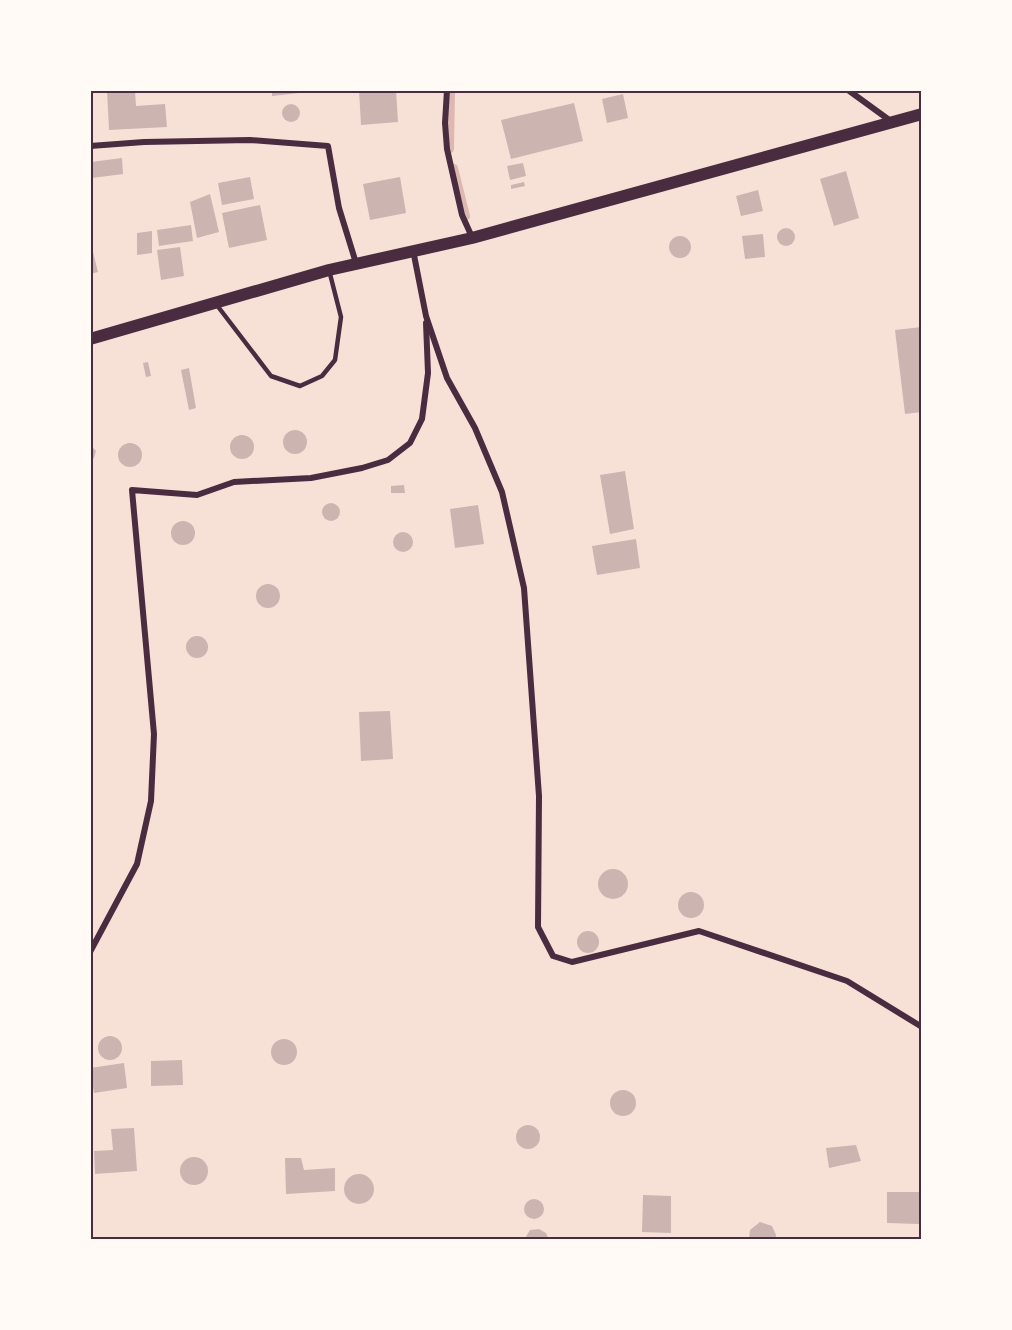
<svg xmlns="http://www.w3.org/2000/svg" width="1012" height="1330" font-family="Lora,serif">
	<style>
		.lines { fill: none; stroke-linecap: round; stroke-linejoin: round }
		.stream { stroke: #dcb8b0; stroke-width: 8 }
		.building { fill: #ccb4b1 }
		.service { stroke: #4a2c40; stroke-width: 4.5 }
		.minor { stroke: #4a2c40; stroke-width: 6 }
		.secondary { stroke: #4a2c40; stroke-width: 12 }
		.neatline { fill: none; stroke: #4a2c40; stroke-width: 2 }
	</style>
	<rect width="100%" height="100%" fill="#f7e1d7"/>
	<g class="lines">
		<g class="stream">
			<path d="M 450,149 L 451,90"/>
			<path d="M 454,168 L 466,216"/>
		</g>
	</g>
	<g class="building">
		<path d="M 107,90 L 135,90 L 136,106 L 165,104 L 167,127 L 109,130 Z"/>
		<path d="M 272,90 L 299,90 L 299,93 L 272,96 Z"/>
		<path d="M 359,90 L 396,90 L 398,122 L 361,125 Z"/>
		<path d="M 623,94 L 628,118 L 607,123 L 602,99 Z"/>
		<path d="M 574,103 L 583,141 L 511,159 L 501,120 Z"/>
		<circle cx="291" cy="113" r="9"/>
		<path d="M 122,158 L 123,174 L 92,178 L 91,162 Z"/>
		<path d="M 523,163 L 526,176 L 510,180 L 507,166 Z"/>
		<path d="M 846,171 L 859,218 L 834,226 L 820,179 Z"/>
		<path d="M 250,177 L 254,199 L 222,205 L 218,183 Z"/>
		<path d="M 400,177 L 406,213 L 370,220 L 363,184 Z"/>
		<path d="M 524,182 L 525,186 L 511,189 L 511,185 Z"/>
		<path d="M 758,190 L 763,211 L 741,216 L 736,196 Z"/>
		<path d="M 210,194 L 219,232 L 197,238 L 190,202 Z"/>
		<path d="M 260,205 L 267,240 L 229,248 L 222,213 Z"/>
		<path d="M 191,225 L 193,241 L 159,246 L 157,230 Z"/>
		<circle cx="786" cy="237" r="9"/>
		<path d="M 152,231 L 152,253 L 137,255 L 137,233 Z"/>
		<path d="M 763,234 L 765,257 L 745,259 L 742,236 Z"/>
		<circle cx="680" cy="247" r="11"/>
		<path d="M 90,240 L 98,272 L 90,274 Z"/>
		<path d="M 180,247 L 184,276 L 161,280 L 157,250 Z"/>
		<path d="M 922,327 L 922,412 L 905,414 L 895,330 Z"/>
		<path d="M 148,362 L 151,376 L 146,377 L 143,363 Z"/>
		<path d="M 189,368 L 196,408 L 189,410 L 181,370 Z"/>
		<circle cx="295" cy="442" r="12"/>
		<circle cx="242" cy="447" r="12"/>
		<circle cx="130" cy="455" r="12"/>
		<path d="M 90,444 L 96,451 L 94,458 L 90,461 Z"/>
		<path d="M 625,471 L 634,529 L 610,534 L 600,475 Z"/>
		<path d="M 404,485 L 405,493 L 391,493 L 391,486 Z"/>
		<circle cx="331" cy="512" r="9"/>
		<path d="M 478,505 L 484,544 L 455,548 L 450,509 Z"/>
		<circle cx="183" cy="533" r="12"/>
		<circle cx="403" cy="542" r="10"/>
		<path d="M 636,539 L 640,568 L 597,575 L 592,546 Z"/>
		<circle cx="268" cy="596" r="12"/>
		<circle cx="197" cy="647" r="11"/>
		<path d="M 390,711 L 393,759 L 361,761 L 359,712 Z"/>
		<circle cx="613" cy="884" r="15"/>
		<circle cx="691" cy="905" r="13"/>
		<circle cx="588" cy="942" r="11"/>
		<circle cx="110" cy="1048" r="12"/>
		<circle cx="284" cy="1052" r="13"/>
		<path d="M 182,1060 L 183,1085 L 151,1086 L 151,1061 Z"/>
		<path d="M 124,1063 L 127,1088 L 94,1093 L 90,1068 Z"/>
		<circle cx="623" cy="1103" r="13"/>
		<circle cx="528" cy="1137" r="12"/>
		<path d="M 134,1128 L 137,1171 L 95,1174 L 94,1151 L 113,1150 L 111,1129 Z"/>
		<path d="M 856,1145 L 861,1161 L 829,1168 L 826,1148 Z"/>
		<circle cx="194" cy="1171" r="14"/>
		<path d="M 285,1158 L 301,1158 L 304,1170 L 335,1168 L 335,1191 L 286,1194 Z"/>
		<circle cx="359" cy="1189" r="15"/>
		<path d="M 887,1192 L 919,1192 L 919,1224 L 887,1223 Z"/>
		<path d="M 643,1195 L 671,1196 L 671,1233 L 642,1232 Z"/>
		<circle cx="534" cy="1209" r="10"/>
		<path d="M 760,1222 L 772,1226 L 776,1235 L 775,1240 L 749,1240 L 750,1230 Z"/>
		<path d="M 539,1229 L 546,1233 L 549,1240 L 524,1240 L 530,1230 Z"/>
	</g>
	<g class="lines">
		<path class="service" d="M 216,304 L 271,376 L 300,386 L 322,376 L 335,360 L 341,317 L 329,270"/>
		<g class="minor">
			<path d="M 447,90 L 445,123 L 447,149 L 462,215 L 472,237"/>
			<path d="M 848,90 L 892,122"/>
			<path d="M 90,146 L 144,142 L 250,140 L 328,146 L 339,208 L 356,263"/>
			<path d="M 413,250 L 426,316 L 447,378 L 475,428 L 502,492 L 524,588 L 539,796 L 538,927 L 553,956 L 572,962 L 699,931 L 847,981 L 922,1027"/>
			<path d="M 90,952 L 137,864 L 151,801 L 154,734 L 132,490 L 197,495 L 234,482 L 311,478 L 362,468 L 388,460 L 410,443 L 422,419 L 428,373 L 426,323"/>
		</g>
		<path class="secondary" d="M 90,339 L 329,270 L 472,238 L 922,114"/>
	</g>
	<rect width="1012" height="1330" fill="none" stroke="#fffaf5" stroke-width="183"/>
	<rect x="92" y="92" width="828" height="1146" class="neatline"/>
</svg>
